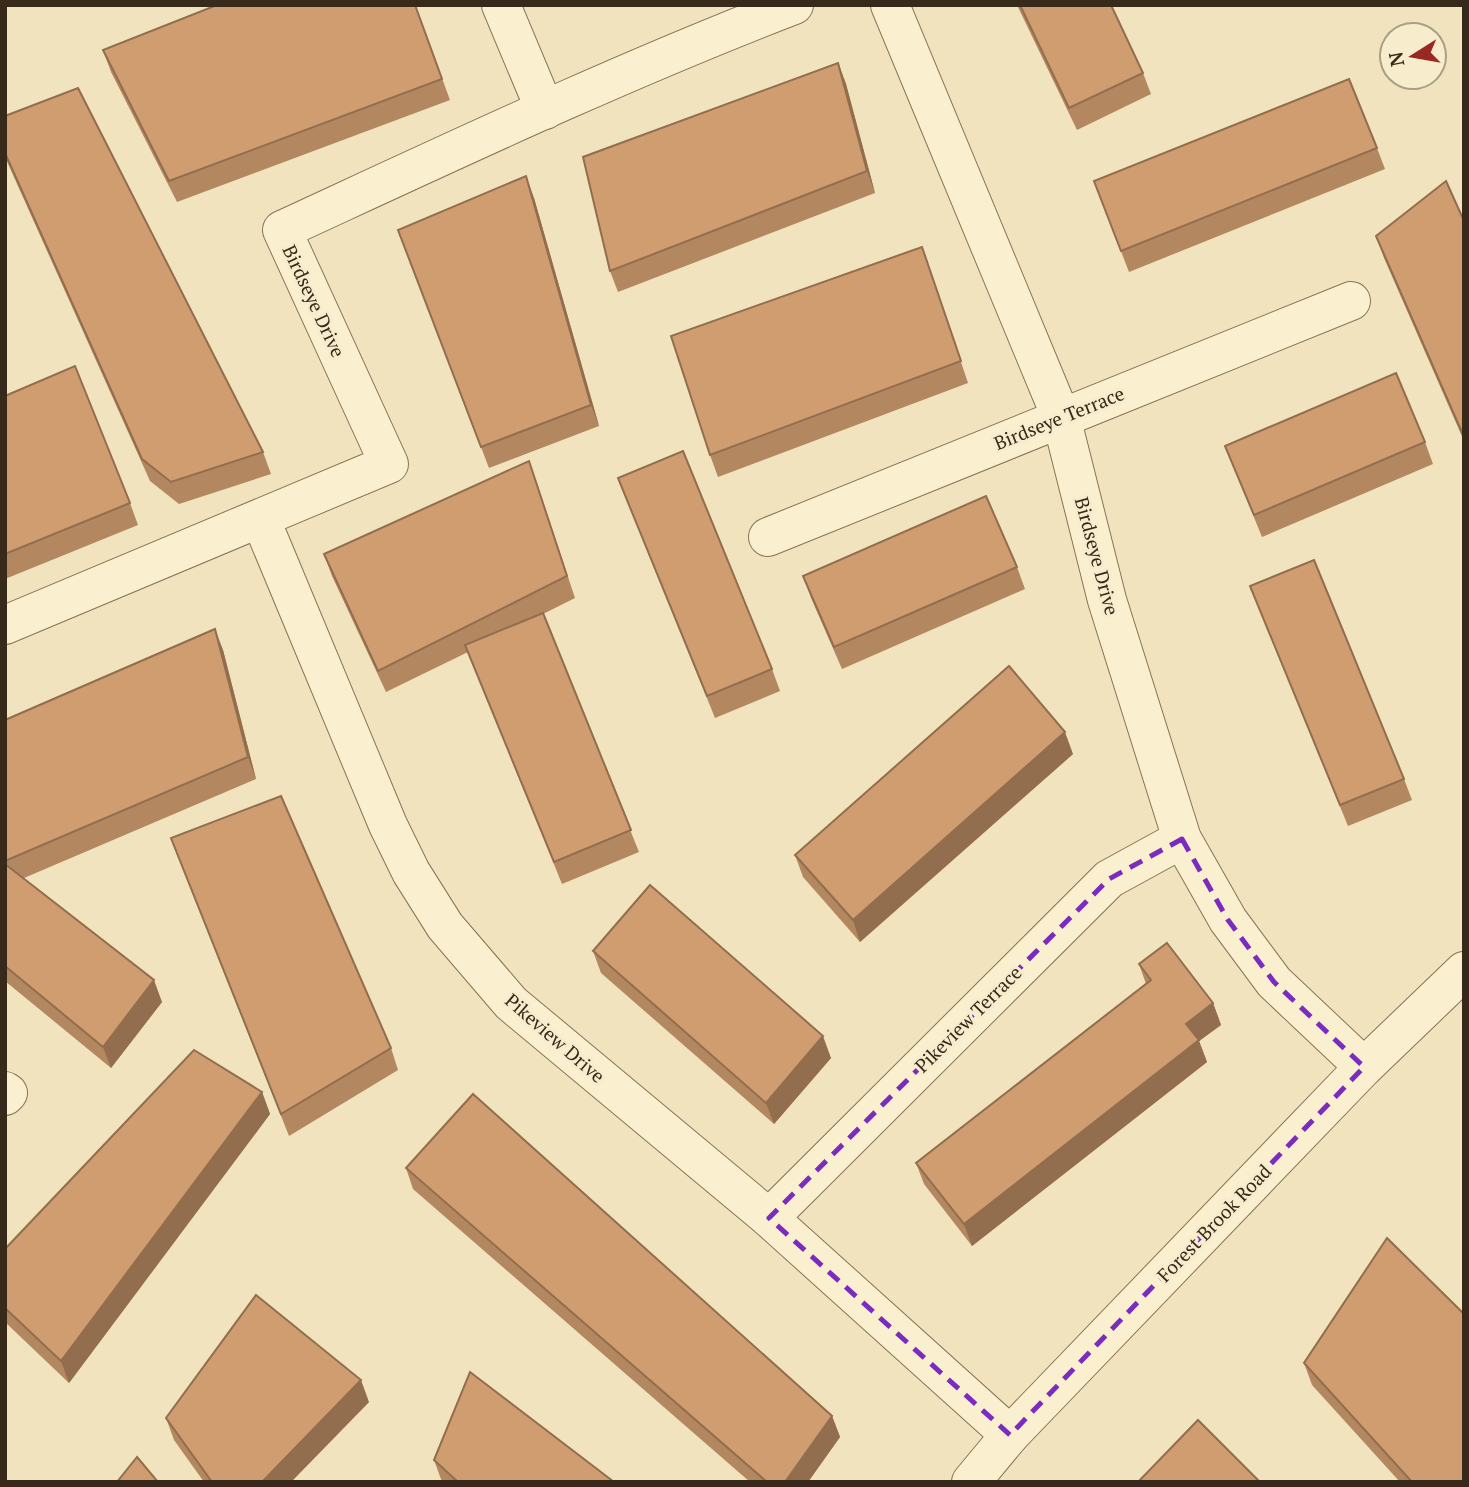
<svg xmlns="http://www.w3.org/2000/svg" width="1469" height="1487" font-family="'PT Serif',serif">
	<style>
		.lines { fill: none; stroke-linecap: round; stroke-linejoin: round }
		.street-casing { stroke: #887355; stroke-width: 40 }
		.street { stroke: #faf0d0; stroke-width: 38 }
		.wall { fill: #b38760 }
		.shaded-wall { fill: #926e4e }
		.building { fill: #d09d70; stroke: #926e4e; stroke-width: 2 }
		.marked { fill: none; stroke: #7b2cbf; stroke-width: 5; stroke-dasharray: 14 9; stroke-linejoin: round }
		.labels { text-anchor: middle; stroke-width: 6; stroke-linejoin: round; paint-order: stroke }
		.street-label { font-size: 19px; fill: #372a1b; stroke: #f7edcd }
	</style>
	<rect width="100%" height="100%" fill="#f0e3bd"/>
	<g class="lines">
		<g class="street-casing">
			<g id="street">
				<path d="M 501,5 L 545,110"/>
				<path d="M 890,5 L 1061,417 L 1107,600 L 1182,839 L 1228,920 L 1274,982 L 1364,1067"/>
				<path d="M 261,520 L 388,825 L 411,872 L 445,926 L 511,1003 L 769,1218 L 1010,1435"/>
				<path d="M 768,537 L 1351,301"/>
				<path d="M 5,625 L 389,464 L 282,230 C 451,152 620,72 794,5"/>
				<path d="M 5,1091 L 8,1093 L 5,1096"/>
				<path d="M 769,1218 L 1109,879 L 1182,839"/>
				<path d="M 971,1482 L 1010,1435 L 1364,1067 L 1464,971"/>
			</g>
		</g>
		<use href="#street" class="street"/>
	</g>
	<g class="wall">
		<path d="M 415,5 L 450,100 L 177,202 L 111,72 L 103,50 Z"/>
		<path d="M 1017,5 L 1111,5 L 1143,73 L 1151,94 L 1077,130 Z"/>
		<path d="M 838,63 L 846,84 L 875,193 L 618,292 L 610,271 Z"/>
		<path d="M 5,116 L 263,452 L 271,474 L 179,504 L 150,481 L 5,157 Z"/>
		<path d="M 1377,148 L 1385,169 L 1129,272 L 1094,181 Z"/>
		<path d="M 534,198 L 599,426 L 489,468 L 406,251 Z"/>
		<path d="M 1464,221 L 1464,441 L 1384,258 L 1376,236 Z"/>
		<path d="M 930,269 L 968,383 L 718,477 L 710,455 Z"/>
		<path d="M 5,396 L 130,503 L 138,525 L 5,579 Z"/>
		<path d="M 1425,442 L 1433,464 L 1262,537 L 1225,446 Z"/>
		<path d="M 618,478 L 772,669 L 780,691 L 715,718 Z"/>
		<path d="M 537,483 L 575,598 L 543,614 L 639,852 L 562,884 L 468,652 L 386,692 L 332,576 L 324,554 Z"/>
		<path d="M 1017,567 L 1025,589 L 842,669 L 811,598 L 803,576 Z"/>
		<path d="M 1250,586 L 1404,779 L 1412,800 L 1348,826 Z"/>
		<path d="M 223,650 L 256,779 L 24,878 L 162,1002 L 111,1068 L 5,981 L 5,720 Z"/>
		<path d="M 1073,754 L 860,942 L 803,877 L 795,855 Z"/>
		<path d="M 171,838 L 391,1048 L 398,1070 L 289,1136 Z"/>
		<path d="M 593,951 L 831,1058 L 774,1124 L 601,973 Z"/>
		<path d="M 1139,964 L 1213,1003 L 1221,1025 L 1199,1041 L 1207,1062 L 972,1246 L 924,1184 L 916,1163 L 1146,984 Z"/>
		<path d="M 262,1092 L 270,1114 L 69,1383 L 5,1322 L 5,1249 Z"/>
		<path d="M 406,1168 L 832,1416 L 840,1437 L 808,1482 L 750,1482 L 413,1189 Z"/>
		<path d="M 1304,1363 L 1464,1482 L 1400,1482 L 1312,1385 Z"/>
		<path d="M 369,1402 L 291,1482 L 204,1482 L 174,1440 L 166,1418 Z"/>
		<path d="M 434,1460 L 614,1482 L 442,1482 Z"/>
	</g>
	<g class="shaded-wall">
		<path d="M 838,63 L 846,84 L 875,193 L 867,171 Z"/>
		<path d="M 526,176 L 534,198 L 599,426 L 591,405 Z"/>
		<path d="M 215,629 L 223,650 L 256,779 L 248,757 Z"/>
		<path d="M 1065,732 L 1073,754 L 860,942 L 853,920 Z"/>
		<path d="M 154,980 L 162,1002 L 111,1068 L 103,1047 Z"/>
		<path d="M 1213,1003 L 1221,1025 L 1199,1041 L 1207,1062 L 972,1246 L 964,1224 L 1186,1024 Z"/>
		<path d="M 823,1036 L 831,1058 L 774,1124 L 766,1103 Z"/>
		<path d="M 262,1092 L 270,1114 L 69,1383 L 61,1361 Z"/>
		<path d="M 361,1380 L 369,1402 L 291,1482 L 262,1482 Z"/>
		<path d="M 832,1416 L 840,1437 L 808,1482 L 785,1482 Z"/>
	</g>
	<g class="building">
		<path d="M 217,5 L 415,5 L 442,79 L 169,181 L 103,50 Z"/>
		<path d="M 1020,5 L 1111,5 L 1143,73 L 1069,108 Z"/>
		<path d="M 838,63 L 867,171 L 610,271 L 583,157 Z"/>
		<path d="M 1349,79 L 1377,148 L 1121,251 L 1094,181 Z"/>
		<path d="M 78,88 L 263,452 L 171,482 L 142,459 L 5,153 L 5,116 Z"/>
		<path d="M 526,176 L 591,405 L 481,447 L 398,230 Z"/>
		<path d="M 1446,181 L 1464,221 L 1464,437 L 1376,236 Z"/>
		<path d="M 922,247 L 961,361 L 710,455 L 671,336 Z"/>
		<path d="M 75,366 L 130,503 L 5,554 L 5,396 Z"/>
		<path d="M 1396,373 L 1425,442 L 1254,515 L 1225,446 Z"/>
		<path d="M 683,451 L 772,669 L 707,696 L 618,478 Z"/>
		<path d="M 529,461 L 567,576 L 378,671 L 324,554 Z"/>
		<path d="M 986,496 L 1017,567 L 834,647 L 803,576 Z"/>
		<path d="M 1314,560 L 1404,779 L 1340,805 L 1250,586 Z"/>
		<path d="M 543,613 L 631,830 L 554,862 L 465,645 Z"/>
		<path d="M 215,629 L 248,757 L 5,861 L 5,720 Z"/>
		<path d="M 1009,666 L 1065,732 L 853,920 L 795,855 Z"/>
		<path d="M 281,796 L 391,1048 L 281,1114 L 171,838 Z"/>
		<path d="M 5,864 L 154,980 L 103,1047 L 5,966 Z"/>
		<path d="M 650,885 L 823,1036 L 766,1103 L 593,951 Z"/>
		<path d="M 1167,943 L 1213,1003 L 1186,1024 L 1199,1040 L 964,1224 L 916,1163 L 1151,980 L 1139,964 Z"/>
		<path d="M 194,1050 L 262,1092 L 61,1361 L 5,1308 L 5,1249 Z"/>
		<path d="M 473,1094 L 832,1416 L 785,1482 L 767,1482 L 406,1168 Z"/>
		<path d="M 1387,1238 L 1464,1314 L 1464,1482 L 1412,1482 L 1304,1363 Z"/>
		<path d="M 256,1295 L 361,1380 L 262,1482 L 212,1482 L 166,1418 Z"/>
		<path d="M 470,1372 L 614,1482 L 458,1482 L 434,1460 Z"/>
		<path d="M 1198,1420 L 1260,1482 L 1138,1482 Z"/>
		<path d="M 137,1457 L 158,1482 L 117,1482 Z"/>
	</g>
	<path class="marked" d="M 1182,839 L 1228,920 L 1274,982 L 1364,1067 L 1010,1435 L 769,1218 L 1109,879 Z"/>
	<g class="labels">
		<g class="street-label">
			<text transform="translate(314 301) rotate(65)" y="7">Birdseye Drive</text>
			<text transform="translate(1059 418) rotate(-22)" y="7">Birdseye Terrace</text>
			<text transform="translate(1097 556) rotate(75)" y="7">Birdseye Drive</text>
			<text transform="translate(968 1019) rotate(-45)" y="7">Pikeview Terrace</text>
			<text transform="translate(555 1038) rotate(41)" y="7">Pikeview Drive</text>
			<text transform="translate(1214 1223) rotate(-46)" y="7">Forest Brook Road</text>
		</g>
	</g>
	<rect width="1469" height="1487" fill="none" stroke="#372a1b" stroke-width="14"/>
	<g transform="translate(1413 56) rotate(259)"><circle r="33" fill="#f7edcd" stroke="#aa9f86" stroke-width="2"/>
	<path d="M0-5L12 26L0 18L-12 26Z" fill="#9a2822"/>
	<text y="-10" font-size="19" font-weight="bold" text-anchor="middle" fill="#372a1b">N</text>
	</g>
</svg>
